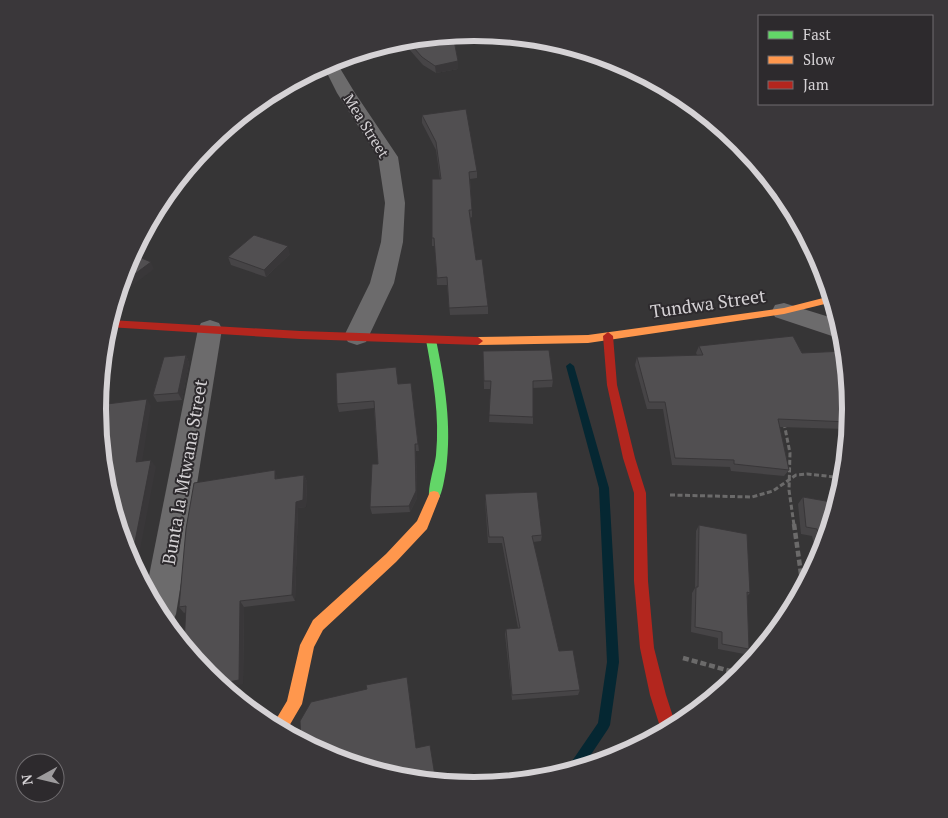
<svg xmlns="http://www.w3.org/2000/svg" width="948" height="818" font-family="'PT Serif',serif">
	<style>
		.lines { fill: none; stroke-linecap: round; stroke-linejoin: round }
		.stream { fill: #052732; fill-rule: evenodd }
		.path-far1 { stroke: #6b6a6a; stroke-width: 3; stroke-dasharray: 5 2.5; stroke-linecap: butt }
		.path { stroke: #6b6a6a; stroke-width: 4.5; stroke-dasharray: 6 3; stroke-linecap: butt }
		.street { fill: #6c6b6c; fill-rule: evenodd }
		.fast { fill: #63d668; fill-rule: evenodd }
		.slow { fill: #ff974d; fill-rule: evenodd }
		.jam { fill: #b3261e; fill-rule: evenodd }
		.wall { fill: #464446 }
		.shaded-wall { fill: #393739 }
		.building { fill: #514f51; stroke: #393739 }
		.labels { text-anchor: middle; stroke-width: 4; stroke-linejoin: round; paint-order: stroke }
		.far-street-label { font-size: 15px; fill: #d5d2d5; stroke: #2d2a2d }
		.street-label { font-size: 18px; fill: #d5d2d5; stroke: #2d2a2d }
		.rim { fill: none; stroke: #d5d2d5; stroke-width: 6 }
	</style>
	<rect width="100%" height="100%" fill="#363536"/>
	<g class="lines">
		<path class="stream" d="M 570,363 L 574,366 L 609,488 L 619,662 L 610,725 L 608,729 L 582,768 L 566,773 L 568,767 L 598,723 L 607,662 L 599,488 L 566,366 Z"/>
		<g class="path-far1">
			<path d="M 784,423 L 790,453 L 789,490 L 794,525"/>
			<path d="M 670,495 L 752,497 L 773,491 L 796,475 L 807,474 L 844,478"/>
		</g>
		<g class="path">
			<path d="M 794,524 L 803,588"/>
			<path d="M 683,658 L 741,674"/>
		</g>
		<g class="street">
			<path d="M 335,60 L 355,93 L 398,157 L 405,203 L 403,242 L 394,283 L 366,342 L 357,345 L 348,342 L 344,336 L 370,283 L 381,242 L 385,203 L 378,157 L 337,93 L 323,65 Z"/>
			<path d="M 784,303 L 839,320 L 844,340 L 775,317 L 772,311 L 775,305 Z"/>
			<path d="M 210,320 L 219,323 L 222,329 L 176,614 L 171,626 L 168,627 L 161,618 L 146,591 L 198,329 L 201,323 Z"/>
		</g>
		<path class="fast" d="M 431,336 L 436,340 C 445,383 452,426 446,470 C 444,480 443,491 438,500 L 434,501 L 430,500 C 426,492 435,465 436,455 C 440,416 433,378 426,340 Z"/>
		<g class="slow">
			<path d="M 831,296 L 833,302 L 784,314 L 588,343 L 478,345 L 473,341 L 478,337 L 588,335 L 784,308 Z"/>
			<path d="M 434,491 L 438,492 L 440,496 L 427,529 L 396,562 L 323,630 L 314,647 L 302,704 L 285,733 L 272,726 L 287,701 L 300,645 L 313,620 L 386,554 L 417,521 L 430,492 Z"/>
		</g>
		<g class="jam">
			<path d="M 110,320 L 300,331 L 478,337 L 483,341 L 478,345 L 300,339 L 108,327 Z"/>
			<path d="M 608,332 L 613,336 L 617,385 L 635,458 L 646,493 L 648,581 L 654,648 L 666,695 L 676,726 L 662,733 L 650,695 L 640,648 L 634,581 L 634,493 L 623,458 L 607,385 L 603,336 Z"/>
		</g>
	</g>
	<g class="wall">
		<path d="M 453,35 L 458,61 L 458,69 L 436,73 L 423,65 L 401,40 Z"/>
		<path d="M 422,115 L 477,171 L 477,178 L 470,179 L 472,210 L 472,217 L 470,218 L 476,260 L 488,306 L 488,314 L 450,315 L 447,285 L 437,285 L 435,246 L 432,246 L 432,238 L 440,179 L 436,150 L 422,123 Z"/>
		<path d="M 290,254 L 266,277 L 231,265 L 228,257 Z"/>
		<path d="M 699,346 L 802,353 L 850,409 L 848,431 L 847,431 L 845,429 L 780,427 L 789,470 L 784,476 L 731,471 L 730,467 L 672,465 L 663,409 L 647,409 L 635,365 L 637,357 L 697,355 L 696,353 Z"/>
		<path d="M 483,351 L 553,380 L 552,387 L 533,388 L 533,424 L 489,422 L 491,389 L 484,389 Z"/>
		<path d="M 186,355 L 189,363 L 182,400 L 157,402 L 153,395 Z"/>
		<path d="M 411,383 L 419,451 L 416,451 L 417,498 L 410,512 L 372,514 L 370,507 L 378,464 L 374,408 L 339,412 L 337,404 L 398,384 Z"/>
		<path d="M 275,470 L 277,479 L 304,475 L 307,482 L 306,507 L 298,508 L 295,601 L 244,607 L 243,684 L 186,612 L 184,613 L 179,607 Z"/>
		<path d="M 485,494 L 542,535 L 541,541 L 533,542 L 559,651 L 580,690 L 578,695 L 512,700 L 505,634 L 506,629 L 518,628 L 502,543 L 488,543 L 485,501 Z"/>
		<path d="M 803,497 L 837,503 L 822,553 L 818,560 L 812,536 L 801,534 L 798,504 Z"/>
		<path d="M 699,525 L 750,593 L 747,596 L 749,649 L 744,654 L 718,649 L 718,638 L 691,632 L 692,593 L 695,588 L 696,531 Z"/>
	</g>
	<g class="shaded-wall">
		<path d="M 458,61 L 458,69 L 436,73 L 435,66 Z"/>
		<path d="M 288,246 L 290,254 L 266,277 L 264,270 Z"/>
		<path d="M 151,262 L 154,269 L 120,295 L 118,292 L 120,285 Z"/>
		<path d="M 186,355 L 189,363 L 182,400 L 178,393 Z"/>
		<path d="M 147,399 L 151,406 L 141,469 L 136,462 Z"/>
		<path d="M 415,444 L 416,451 L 417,498 L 410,512 L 409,506 Z"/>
		<path d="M 151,460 L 156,467 L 136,571 L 131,562 Z"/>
		<path d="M 275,470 L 277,477 L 277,486 L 275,479 Z"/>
		<path d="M 304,475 L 307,482 L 306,507 L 298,508 L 295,601 L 292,595 L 296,502 Z"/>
		<path d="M 240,601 L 244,607 L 243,684 L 224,688 L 218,684 Z"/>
		<path d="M 407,677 L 408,682 L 417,752 L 416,748 Z"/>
	</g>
	<g class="building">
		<path d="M 453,35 L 458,61 L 435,66 L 422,57 L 406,39 Z"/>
		<path d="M 466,109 L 477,171 L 469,172 L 472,210 L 469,210 L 476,260 L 482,259 L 488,306 L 449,308 L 447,277 L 437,278 L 434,238 L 432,238 L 432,179 L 441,179 L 436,142 L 422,115 Z"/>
		<path d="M 254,235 L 288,246 L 264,270 L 228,257 Z"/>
		<path d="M 132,254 L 151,262 L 120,285 L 126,265 Z"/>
		<path d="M 793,336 L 802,353 L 845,351 L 850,409 L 849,422 L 778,419 L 789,470 L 734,464 L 734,460 L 675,458 L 665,402 L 649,402 L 637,357 L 703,355 L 699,346 Z"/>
		<path d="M 549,350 L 553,380 L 533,381 L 533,417 L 489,415 L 491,381 L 484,381 L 483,351 Z"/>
		<path d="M 186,355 L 178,393 L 153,395 L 164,357 Z"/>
		<path d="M 396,367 L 398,384 L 411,383 L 418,444 L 415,444 L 416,491 L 409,506 L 370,507 L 372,464 L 378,464 L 374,401 L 337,404 L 336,373 Z"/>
		<path d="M 147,399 L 136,462 L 151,460 L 131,562 L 126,553 L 105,482 L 98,410 L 99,405 Z"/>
		<path d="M 275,470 L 275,479 L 304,475 L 303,500 L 296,502 L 292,595 L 240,601 L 239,680 L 218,684 L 208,675 L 184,646 L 186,606 L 179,607 L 186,529 L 194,483 Z"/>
		<path d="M 537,492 L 542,535 L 532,536 L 559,651 L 573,650 L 580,690 L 512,695 L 506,629 L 520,628 L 503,537 L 489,537 L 485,494 Z"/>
		<path d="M 803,497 L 837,503 L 823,550 L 817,529 L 806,527 Z"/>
		<path d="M 699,525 L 747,534 L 750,593 L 747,592 L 749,649 L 722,644 L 722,632 L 695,627 L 696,587 L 698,587 Z"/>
		<path d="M 407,677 L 416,748 L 430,745 L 436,782 L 400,778 L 367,768 L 367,766 L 364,767 L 330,757 L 301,741 L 300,721 L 311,702 L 367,689 L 366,685 Z"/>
	</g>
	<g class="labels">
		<g class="far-street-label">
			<text transform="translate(366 126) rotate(58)" y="5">Mea Street</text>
		</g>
		<g class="street-label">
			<text transform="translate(708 304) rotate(-8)" y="6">Tundwa Street</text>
			<text transform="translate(185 472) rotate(-80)" y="6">Bunta la Mtwana Street</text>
		</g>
	</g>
	<path d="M0 0H948V818H0ZM106 409a368 368 0 1 1 736 0a368 368 0 1 1-736 0Z" fill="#3a373a" fill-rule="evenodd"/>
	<path class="rim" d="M106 409a368 368 0 1 1 736 0a368 368 0 1 1-736 0Z"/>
	<rect x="758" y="15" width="175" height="90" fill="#2d2a2d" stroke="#706d70"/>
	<rect x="768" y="31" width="25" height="8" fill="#63d668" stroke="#706d70"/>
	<text x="803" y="40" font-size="15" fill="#d5d2d5">Fast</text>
	<rect x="768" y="56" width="25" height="8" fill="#ff974d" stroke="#706d70"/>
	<text x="803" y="65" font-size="15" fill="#d5d2d5">Slow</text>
	<rect x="768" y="81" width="25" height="8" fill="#b3261e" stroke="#706d70"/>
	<text x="803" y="90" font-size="15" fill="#d5d2d5">Jam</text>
	<g transform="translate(40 778) rotate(262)"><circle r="24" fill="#2d2a2d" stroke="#706d70"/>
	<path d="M0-4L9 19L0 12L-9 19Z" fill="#9d9b9d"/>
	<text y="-8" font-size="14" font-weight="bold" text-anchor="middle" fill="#d5d2d5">N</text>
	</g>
</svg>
